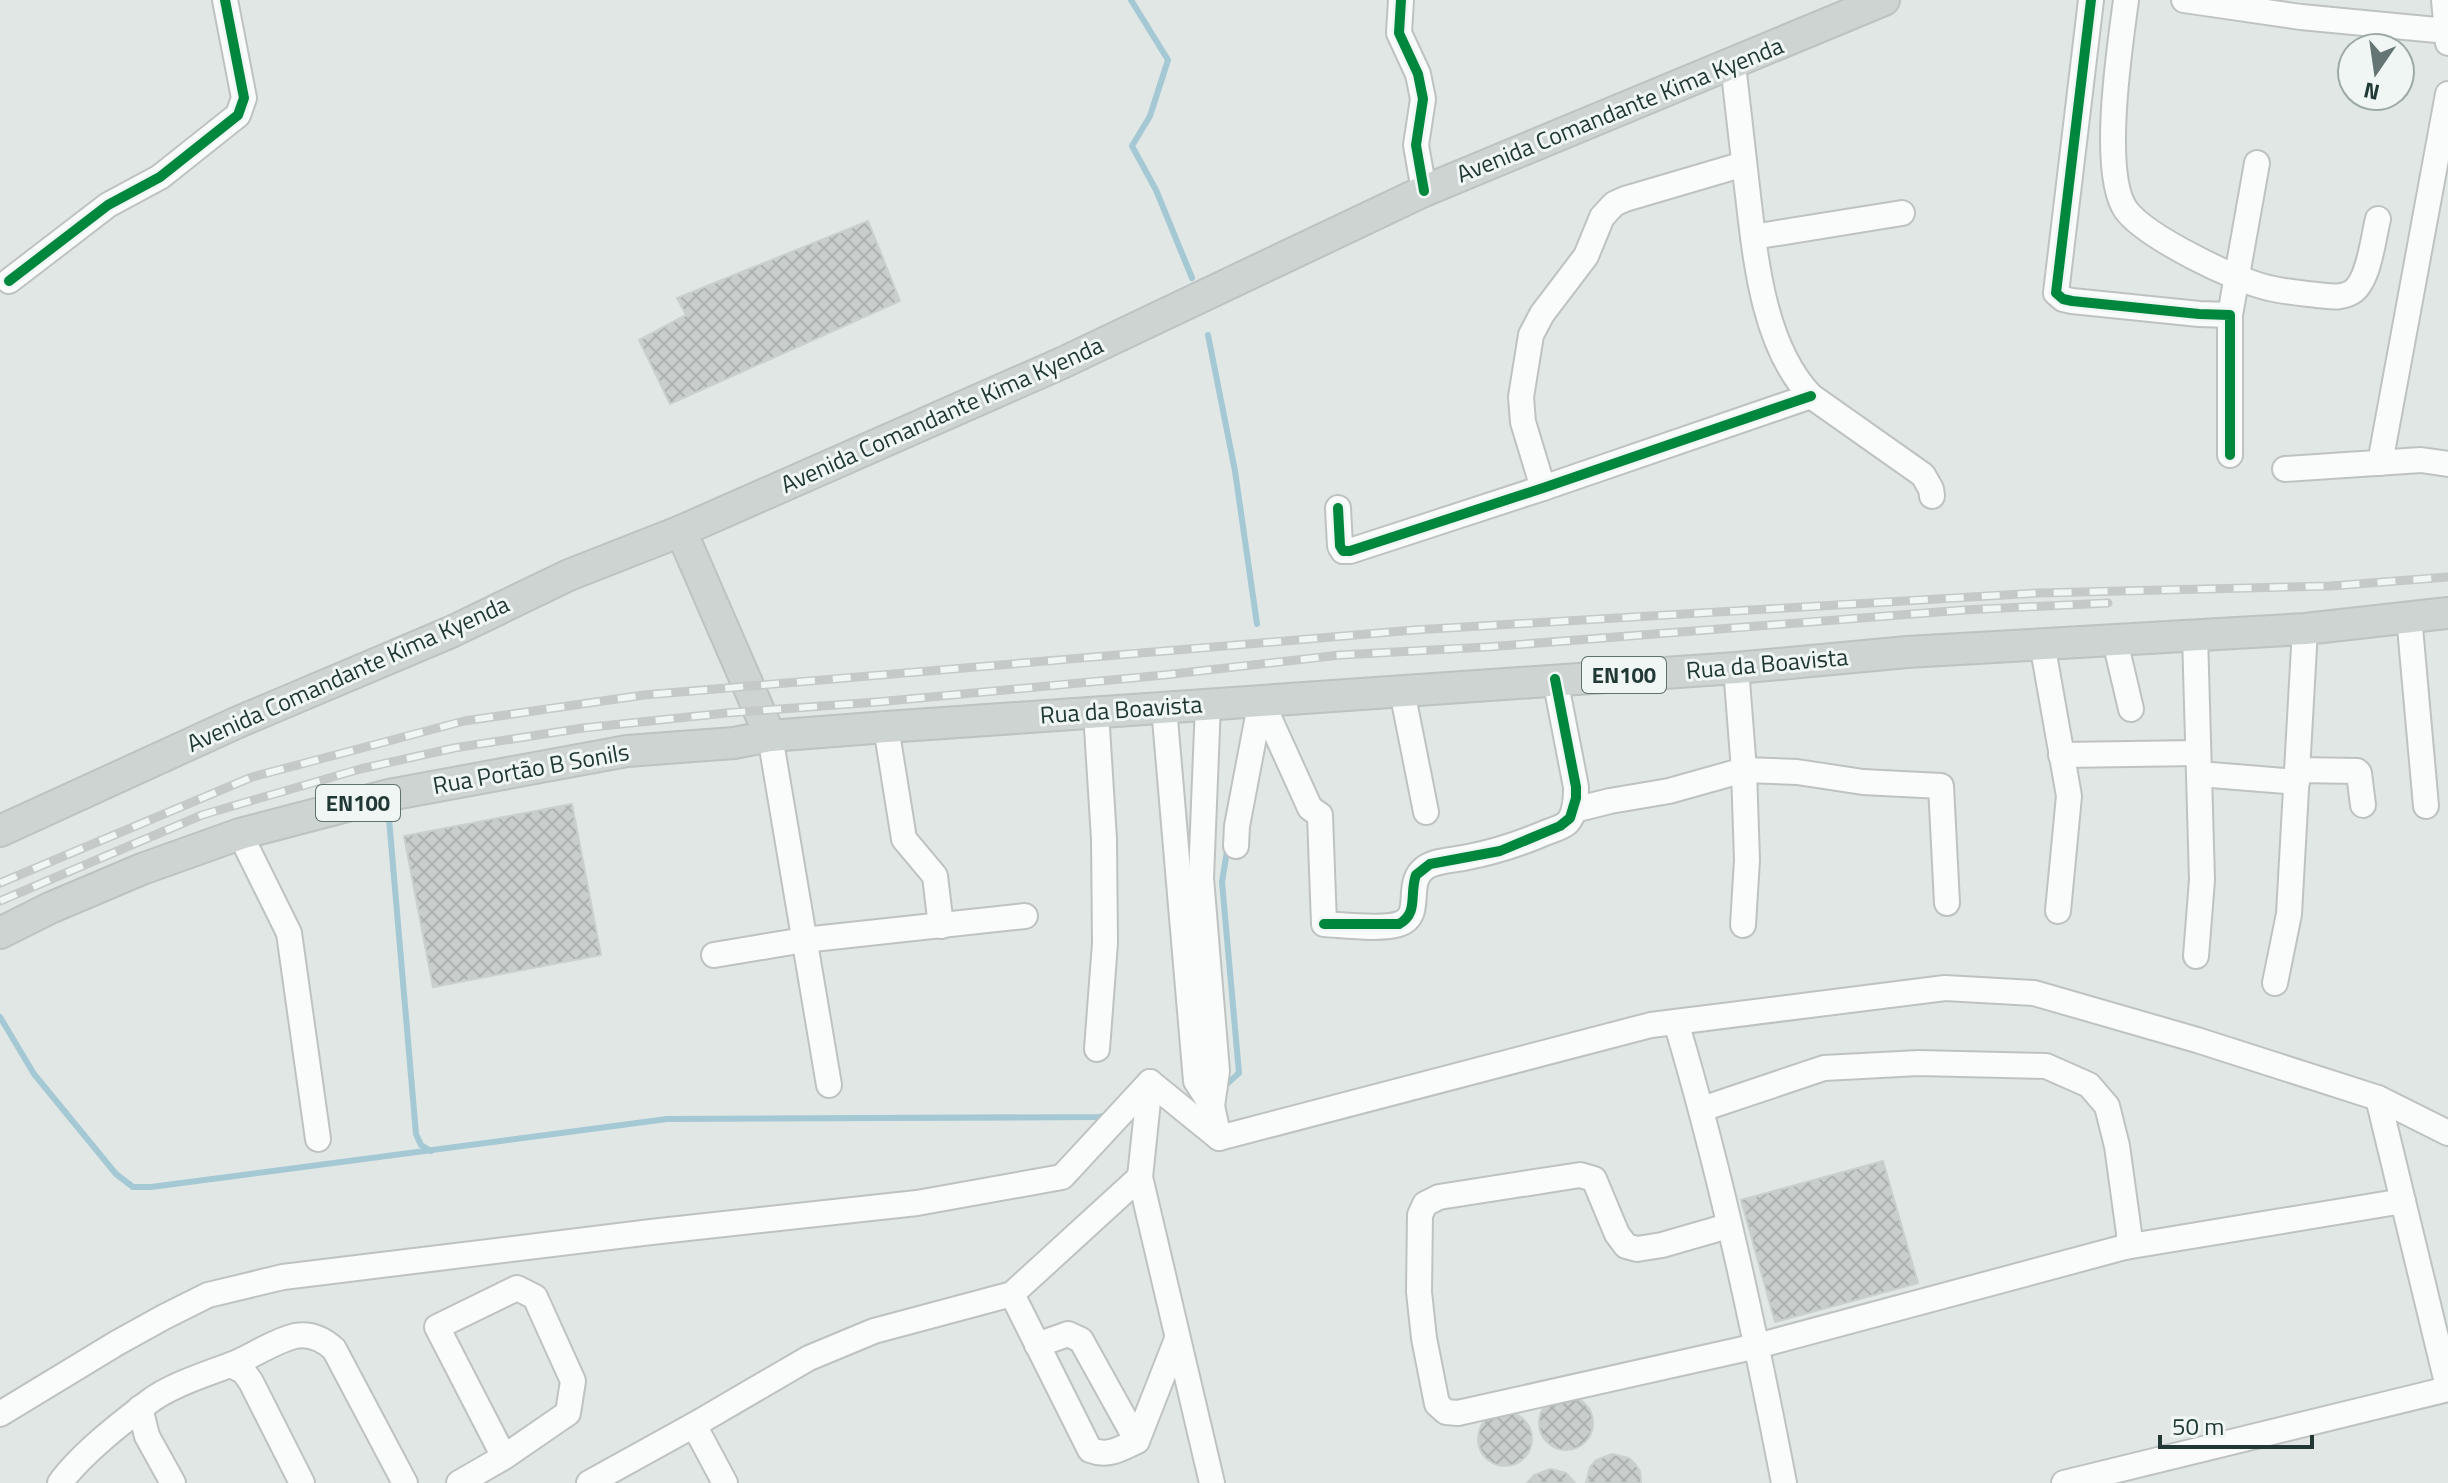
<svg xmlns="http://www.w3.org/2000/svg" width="2448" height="1483" font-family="'Titillium Web',sans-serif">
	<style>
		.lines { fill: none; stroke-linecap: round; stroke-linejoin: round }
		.stream { stroke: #a4c8d4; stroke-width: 6 }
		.building { fill: url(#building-cross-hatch); stroke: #cad0ce; stroke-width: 2 }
		.minor-casing { stroke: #bec3c2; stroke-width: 28 }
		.major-casing { stroke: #bcc3c2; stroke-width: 34 }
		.minor { stroke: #fafbfb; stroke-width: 24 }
		.major { stroke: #cdd4d2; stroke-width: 30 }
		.rail-casing { stroke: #c5c9c8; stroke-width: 9 }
		.rail { stroke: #eff6f4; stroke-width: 6; stroke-dasharray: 18; stroke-linecap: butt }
		.cycleway-casing { stroke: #eff6f4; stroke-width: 15 }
		.cycleway { stroke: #00873e; stroke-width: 10 }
		.labels { text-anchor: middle; stroke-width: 6; stroke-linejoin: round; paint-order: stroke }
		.shield { fill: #eff6f4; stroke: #5f716e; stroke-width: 2 }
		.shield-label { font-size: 22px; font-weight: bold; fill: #213835 }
		.street-label { font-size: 24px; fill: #213835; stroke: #eff6f4 }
	</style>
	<defs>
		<pattern id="building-cross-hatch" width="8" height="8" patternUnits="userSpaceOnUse" patternTransform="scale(2)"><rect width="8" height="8" fill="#c9cecc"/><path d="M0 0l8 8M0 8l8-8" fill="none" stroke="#acb2b0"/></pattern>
	</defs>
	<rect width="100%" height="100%" fill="#e1e7e5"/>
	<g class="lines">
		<g class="stream">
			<path d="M 1131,0 L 1168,60 L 1150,116 L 1132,146 L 1156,190 L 1192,278"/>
			<path d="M 1208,335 L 1235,471 L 1257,624"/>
			<path d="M 388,807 L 416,1134 L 421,1145 L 431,1151"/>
			<path d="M 1228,845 L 1222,882 L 1239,1073 L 1228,1083"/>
			<path d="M 0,1017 L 34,1074 L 116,1174 L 133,1187 L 151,1187 L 667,1119 L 1099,1117 L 1108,1115"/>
		</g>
	</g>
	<g class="building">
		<path d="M 868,221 L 900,301 L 670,404 L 639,340 L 686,315 L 677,298 Z"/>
		<path d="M 572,804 L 601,955 L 433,987 L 404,836 Z"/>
		<path d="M 1883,1161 L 1918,1283 L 1775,1322 L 1741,1200 Z"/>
		<circle cx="1566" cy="1423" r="27"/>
		<circle cx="1505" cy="1439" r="27"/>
		<path d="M 1612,1454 L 1629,1458 L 1635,1464 L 1640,1471 L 1641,1483 L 1586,1483 L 1590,1467 L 1596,1460 Z"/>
		<path d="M 1550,1469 L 1566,1473 L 1575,1483 L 1527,1483 L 1534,1475 Z"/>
	</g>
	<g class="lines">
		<g class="minor-casing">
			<g id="minor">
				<path d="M 1401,0 L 1399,33 L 1418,74 L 1423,99 L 1416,145 L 1424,191"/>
				<path d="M 2091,0 L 2056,293 L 2063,299 L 2072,301 L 2199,314 L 2230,315 L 2230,455"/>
				<path d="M 2126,0 C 2120,46 2100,173 2126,210 C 2146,237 2236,281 2269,288 C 2285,292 2301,293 2317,295 C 2329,296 2341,299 2352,292 C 2369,281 2373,239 2378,219"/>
				<path d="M 2184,0 L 2301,17 L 2447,31"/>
				<path d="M 2444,0 L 2448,43"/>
				<path d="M 1733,64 C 1738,105 1742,146 1747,187 C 1755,254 1762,345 1811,396 L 1923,475 L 1931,489 L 1932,496"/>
				<path d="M 1753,237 L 1902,213"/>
				<path d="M 9,281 L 108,205 L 160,177 L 238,115 L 244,98 L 225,0"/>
				<path d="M 2230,315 L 2257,163"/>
				<path d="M 2380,463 L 2448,94"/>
				<path d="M 2285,469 L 2421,460 L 2448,464"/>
				<path d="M 1543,488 L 1523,422 L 1521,397 L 1531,335 L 1542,314 L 1586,256 L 1602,217 L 1614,204 L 1625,199 L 1744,164"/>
				<path d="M 1338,508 L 1340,546 L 1343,551 L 1350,551 L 1543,488 L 1811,396"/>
				<path d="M 2409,616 L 2426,806"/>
				<path d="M 2195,635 L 2202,880 L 2196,956"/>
				<path d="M 2115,641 L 2131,709"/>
				<path d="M 2042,643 L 2069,796 L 2058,911"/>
				<path d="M 1736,668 L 1744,770 L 1747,860 L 1743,925"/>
				<path d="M 1402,691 L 1426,812"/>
				<path d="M 1261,700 L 1310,808 L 1320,815 L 1324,924 C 1343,925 1382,930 1399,924 C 1425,916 1403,882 1426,867 C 1437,860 1455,860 1468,857 C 1495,852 1519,844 1545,833 C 1552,830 1561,828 1567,823 C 1576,814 1576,798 1576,787 L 1555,679"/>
				<path d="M 1208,704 L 1201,878 L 1217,1071 L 1212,1106"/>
				<path d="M 1164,707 L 1196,1081 L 1212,1106 L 1219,1138"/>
				<path d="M 1096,712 L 1104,839 L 1105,943 L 1097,1049"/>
				<path d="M 886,727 L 904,839 L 935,876 L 941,926"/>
				<path d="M 770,736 L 829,1085"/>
				<path d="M 2061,755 L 2198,753"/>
				<path d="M 2297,770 L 2357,771 L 2359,773 L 2363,805"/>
				<path d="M 2199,774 L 2297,782"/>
				<path d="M 1574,810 L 1610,801 L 1669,791 L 1744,770 L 1797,772 L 1863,782 L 1941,786 L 1947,903"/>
				<path d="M 240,834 L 289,933 L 318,1139"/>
				<path d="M 1236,846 L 1237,826 L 1261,700"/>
				<path d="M 714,955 L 804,940 L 1025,916"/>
				<path d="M 2275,983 L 2289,914 L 2305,629"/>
				<path d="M 1676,1022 C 1721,1173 1754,1328 1784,1483"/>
				<path d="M 1150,1082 L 1140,1177 L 1212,1483"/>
				<path d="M 2378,1098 L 2448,1387"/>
				<path d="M 1702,1109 L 1824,1068 L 1919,1063 L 2046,1066 L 2089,1085 L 2107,1106 L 2117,1146 L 2129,1233 L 2129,1241 L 2125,1247"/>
				<path d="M 1728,1226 L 1662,1245 L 1637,1249 L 1626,1246 L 1617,1234 L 1594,1179 L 1580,1175 L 1439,1197 L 1425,1204 L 1420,1215 L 1419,1292 L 1424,1338 L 1437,1404 L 1446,1412 L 1458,1413 L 1757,1346 L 2125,1247 L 2403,1201"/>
				<path d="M 1012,1294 L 1090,1450 C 1108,1457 1120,1449 1137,1441 L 1177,1339"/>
				<path d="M 1037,1345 L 1068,1334 L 1081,1340 L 1137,1441"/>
				<path d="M 231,1365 L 244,1372 L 251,1382 L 302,1483"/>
				<path d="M 140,1408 L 147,1436 L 173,1483"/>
				<path d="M 0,1414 L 117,1343 L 164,1317 L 208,1295 L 283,1277 L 651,1232 L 917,1203 L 1062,1177 L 1150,1082 L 1219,1138 L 1651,1025 L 1945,988 L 2034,993 L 2197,1040 L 2378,1098 L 2448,1133"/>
				<path d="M 694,1425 L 725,1483"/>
				<path d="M 60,1483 C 81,1454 121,1423 150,1401 C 171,1385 209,1373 233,1364 C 253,1356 274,1341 295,1336 C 310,1333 323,1339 334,1349 L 405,1483"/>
				<path d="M 459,1483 L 504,1457 L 568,1413 L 573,1381 L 535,1297 L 517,1288 L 437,1327 L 504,1457"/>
				<path d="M 589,1483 L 694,1425 L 809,1358 L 874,1331 L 1012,1294 L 1140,1177"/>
				<path d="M 2064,1483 L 2448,1389"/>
			</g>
		</g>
		<g class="major-casing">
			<g id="major">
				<path d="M 681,531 L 770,736"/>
				<path d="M 0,831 L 236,723 L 451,632 L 569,575 L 681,531 L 1062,363 L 1424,191 L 1884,0"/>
				<path d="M 0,933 L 50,908 L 142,869 L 240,834 L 389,795 L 627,751 L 734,743 L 770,736 L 886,727 L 1736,668 L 1907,652 L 2305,629 L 2448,613"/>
			</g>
		</g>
		<use href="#minor" class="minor"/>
		<use href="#major" class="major"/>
		<g class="rail-casing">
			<g id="rail">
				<path d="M 0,883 L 252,777 L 464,721 L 644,695 L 1414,630 L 2038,593 L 2331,586 L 2448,577"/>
				<path d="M 0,901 L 202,815 L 360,769 L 454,748 L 583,728 L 726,713 L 877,702 L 1164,675 L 1340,655 L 1487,647 L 1964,610 L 2108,603"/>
			</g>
		</g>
		<use href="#rail" class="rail"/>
		<g class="cycleway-casing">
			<g id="cycleway">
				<path d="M 1401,0 L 1399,33 L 1418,74 L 1423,99 L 1416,145 L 1424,191"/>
				<path d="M 2091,0 L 2056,293 L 2063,299 L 2072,301 L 2199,314 L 2230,315 L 2230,455"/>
				<path d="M 9,281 L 108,205 L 160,177 L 238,115 L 244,98 L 225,0"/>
				<path d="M 1338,508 L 1340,546 L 1343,551 L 1350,551 L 1543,488 L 1811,396"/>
				<path d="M 1324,924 L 1399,924 C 1419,913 1409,894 1416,875 L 1430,864 L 1500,851 L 1560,826 L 1570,818 L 1576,798 L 1576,787 L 1555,679"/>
			</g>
		</g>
		<use href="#cycleway" class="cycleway"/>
	</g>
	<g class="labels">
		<g class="shield">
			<rect x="1582" y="657" width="84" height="36" rx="6"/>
			<rect x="316" y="785" width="84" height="36" rx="6"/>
		</g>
		<g class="shield-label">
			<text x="1624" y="683">EN100</text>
			<text x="358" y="811">EN100</text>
		</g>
		<g class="street-label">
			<text transform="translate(1620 110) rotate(-22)" y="8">Avenida Comandante Kima Kyenda</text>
			<text transform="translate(942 415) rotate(-24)" y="8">Avenida Comandante Kima Kyenda</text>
			<text transform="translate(1767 664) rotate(-5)" y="8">Rua da Boavista</text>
			<text transform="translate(348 674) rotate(-24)" y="8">Avenida Comandante Kima Kyenda</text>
			<text transform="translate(1121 710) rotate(-4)" y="8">Rua da Boavista</text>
			<text transform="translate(531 769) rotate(-10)" y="8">Rua Portão B Sonils</text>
		</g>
	</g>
	<g transform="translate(2376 72) rotate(193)"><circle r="38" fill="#eff6f4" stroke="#9daaa8" stroke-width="2"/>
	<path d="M0-6L14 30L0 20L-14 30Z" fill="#647573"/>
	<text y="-12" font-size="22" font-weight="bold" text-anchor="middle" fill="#213835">N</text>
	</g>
	<path d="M2160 1435v12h152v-12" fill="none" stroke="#213835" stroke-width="4"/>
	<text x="2172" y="1435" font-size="24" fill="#213835" stroke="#eff6f4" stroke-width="6" paint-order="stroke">50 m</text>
</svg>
